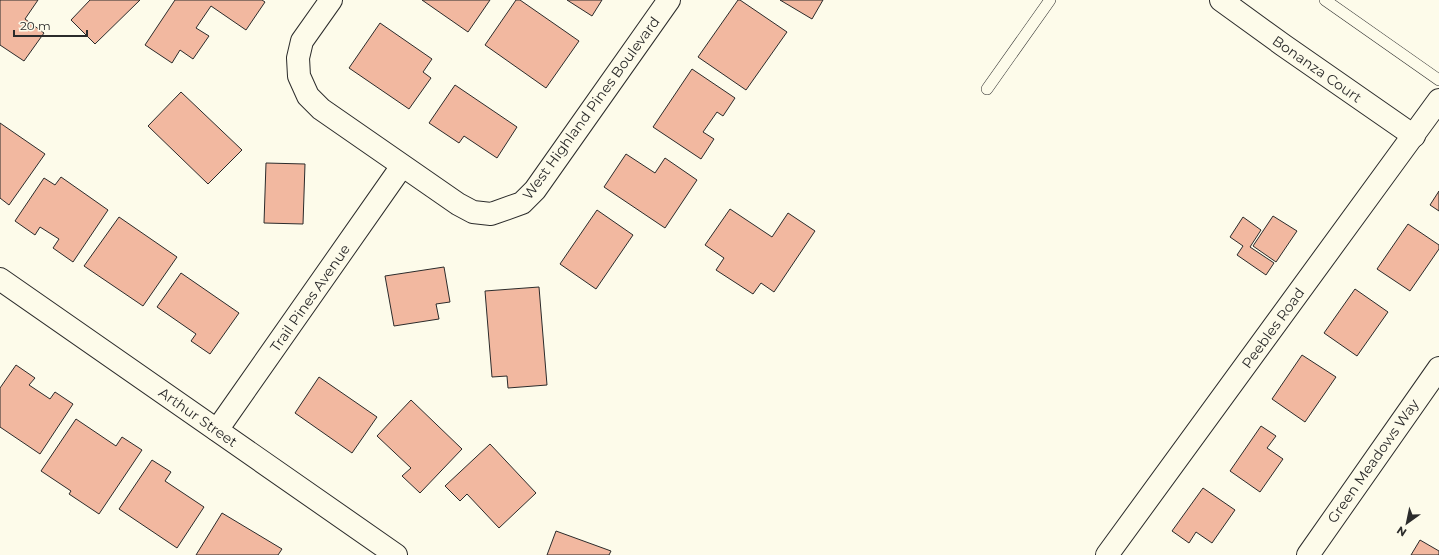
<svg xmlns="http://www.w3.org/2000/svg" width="1439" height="555" font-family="Montserrat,sans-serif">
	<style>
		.building { fill: #f2b8a0; stroke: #2b2b2b }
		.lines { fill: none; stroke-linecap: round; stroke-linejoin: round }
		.lane-casing { stroke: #2b2b2b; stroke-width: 12 }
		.street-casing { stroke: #2b2b2b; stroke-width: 24 }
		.lane { stroke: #fdfbea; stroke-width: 11 }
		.street { stroke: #fdfbea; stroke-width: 22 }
		.labels { text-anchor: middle; stroke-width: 3; stroke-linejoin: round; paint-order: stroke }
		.street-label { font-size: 14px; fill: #2b2b2b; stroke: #fdfbea }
	</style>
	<rect width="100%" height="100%" fill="#fdfbea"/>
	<g class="building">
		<path d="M 0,0 L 38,0 L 25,19 L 44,33 L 24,61 L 0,45 Z"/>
		<path d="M 90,0 L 140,0 L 95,44 L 71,20 Z"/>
		<path d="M 175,0 L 262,0 L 265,2 L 246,30 L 211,6 L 196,28 L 209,36 L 193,59 L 180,50 L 172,63 L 145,45 Z"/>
		<path d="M 422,0 L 490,0 L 468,32 Z"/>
		<path d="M 516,0 L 520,0 L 579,41 L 546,88 L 485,45 Z"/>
		<path d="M 567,0 L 602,0 L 592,16 Z"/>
		<path d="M 738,0 L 740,0 L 787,32 L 746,90 L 698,57 Z"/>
		<path d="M 780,0 L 823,0 L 812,19 Z"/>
		<path d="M 380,23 L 432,59 L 423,72 L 431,78 L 409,109 L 349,68 Z"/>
		<path d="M 692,69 L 735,98 L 723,116 L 717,112 L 703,132 L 714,139 L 701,159 L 653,127 Z"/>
		<path d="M 455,85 L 517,127 L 497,158 L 464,136 L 459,143 L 429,123 Z"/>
		<path d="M 181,92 L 242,150 L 208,184 L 148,126 Z"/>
		<path d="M 0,123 L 45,154 L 9,205 L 0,198 Z"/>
		<path d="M 626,154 L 655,173 L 665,158 L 697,180 L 665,228 L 604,187 Z"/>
		<path d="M 266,163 L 305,164 L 303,224 L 264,223 Z"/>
		<path d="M 61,177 L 108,210 L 73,262 L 53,248 L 59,239 L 40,227 L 35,235 L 15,221 L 44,178 L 55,185 Z"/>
		<path d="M 1439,191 L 1439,211 L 1430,205 Z"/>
		<path d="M 730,209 L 772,237 L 788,213 L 815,231 L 774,292 L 761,283 L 753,294 L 716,270 L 724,258 L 705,245 Z"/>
		<path d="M 597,210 L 633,235 L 596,289 L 560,264 Z"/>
		<path d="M 1273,216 L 1297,231 L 1276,262 L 1253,246 Z"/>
		<path d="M 119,217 L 177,257 L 143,306 L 84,266 Z"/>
		<path d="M 1243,217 L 1261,230 L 1250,247 L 1274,263 L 1266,275 L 1237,255 L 1243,246 L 1230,237 Z"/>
		<path d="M 1408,224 L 1439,245 L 1439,249 L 1410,291 L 1377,269 Z"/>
		<path d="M 444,267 L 450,302 L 436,304 L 439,319 L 394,326 L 385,276 Z"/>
		<path d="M 181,273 L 239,313 L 210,354 L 191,341 L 196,334 L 157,307 Z"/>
		<path d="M 539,287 L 547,385 L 508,388 L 507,376 L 492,377 L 485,291 Z"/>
		<path d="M 1355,289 L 1388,312 L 1357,356 L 1324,333 Z"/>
		<path d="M 1302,355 L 1336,377 L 1305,422 L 1272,399 Z"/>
		<path d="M 16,365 L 35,378 L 29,385 L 50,399 L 55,392 L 73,404 L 40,454 L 0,427 L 0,388 Z"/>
		<path d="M 319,377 L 377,417 L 352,453 L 295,413 Z"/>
		<path d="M 411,400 L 462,449 L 420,493 L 402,476 L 411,468 L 377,436 Z"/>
		<path d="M 76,419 L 116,446 L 122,437 L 142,450 L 99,514 L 69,494 L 71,491 L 41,471 Z"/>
		<path d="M 1261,426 L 1276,436 L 1267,448 L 1283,459 L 1260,492 L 1230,471 Z"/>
		<path d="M 490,444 L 536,493 L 499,528 L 467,494 L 460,501 L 445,486 Z"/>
		<path d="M 152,460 L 171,472 L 165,481 L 204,507 L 177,548 L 119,509 Z"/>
		<path d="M 1203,488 L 1235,510 L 1212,543 L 1196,532 L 1189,543 L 1172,531 Z"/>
		<path d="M 222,513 L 282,549 L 278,555 L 196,555 Z"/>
		<path d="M 556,531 L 611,551 L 609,555 L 547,555 Z"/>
		<path d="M 1420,540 L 1439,551 L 1439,555 L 1411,555 Z"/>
	</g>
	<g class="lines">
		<g class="lane-casing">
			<g id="lane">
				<path d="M 1325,0 L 1439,80"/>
				<path d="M 987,89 L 1050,0"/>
			</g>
		</g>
		<g class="street-casing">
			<g id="street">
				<path d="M 331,0 L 302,41 L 298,58 L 299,76 L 308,96 L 321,109 L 458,204 L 473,212 L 491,214 L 522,203 L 535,190 L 669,0"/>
				<path d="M 1221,0 L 1283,45 L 1414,136"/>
				<path d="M 0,279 L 396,555"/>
				<path d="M 217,430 L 402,166"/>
				<path d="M 1107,555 L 1439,100"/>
				<path d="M 1308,555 L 1439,368"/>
			</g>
		</g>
		<use href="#lane" class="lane"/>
		<use href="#street" class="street"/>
	</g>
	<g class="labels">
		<g class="street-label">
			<text transform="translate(1317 69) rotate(35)" y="5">Bonanza Court</text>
			<text transform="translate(591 108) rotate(-54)" y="5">West Highland Pines Boulevard</text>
			<text transform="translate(310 298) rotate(-55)" y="5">Trail Pines Avenue</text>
			<text transform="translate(1273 328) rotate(-54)" y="5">Peebles Road</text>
			<text transform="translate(198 417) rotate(35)" y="5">Arthur Street</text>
			<text transform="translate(1373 461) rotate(-55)" y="5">Green Meadows Way</text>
		</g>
	</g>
	<g transform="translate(1407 523) rotate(213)" stroke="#fdfbea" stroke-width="3" paint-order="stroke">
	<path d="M0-3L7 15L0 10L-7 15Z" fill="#2b2b2b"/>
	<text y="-6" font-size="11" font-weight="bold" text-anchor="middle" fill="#2b2b2b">N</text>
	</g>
	<path d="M14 30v6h73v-6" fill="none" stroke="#2b2b2b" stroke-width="2"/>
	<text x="20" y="30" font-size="12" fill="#2b2b2b" stroke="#fdfbea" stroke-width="3" paint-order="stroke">20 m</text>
</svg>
